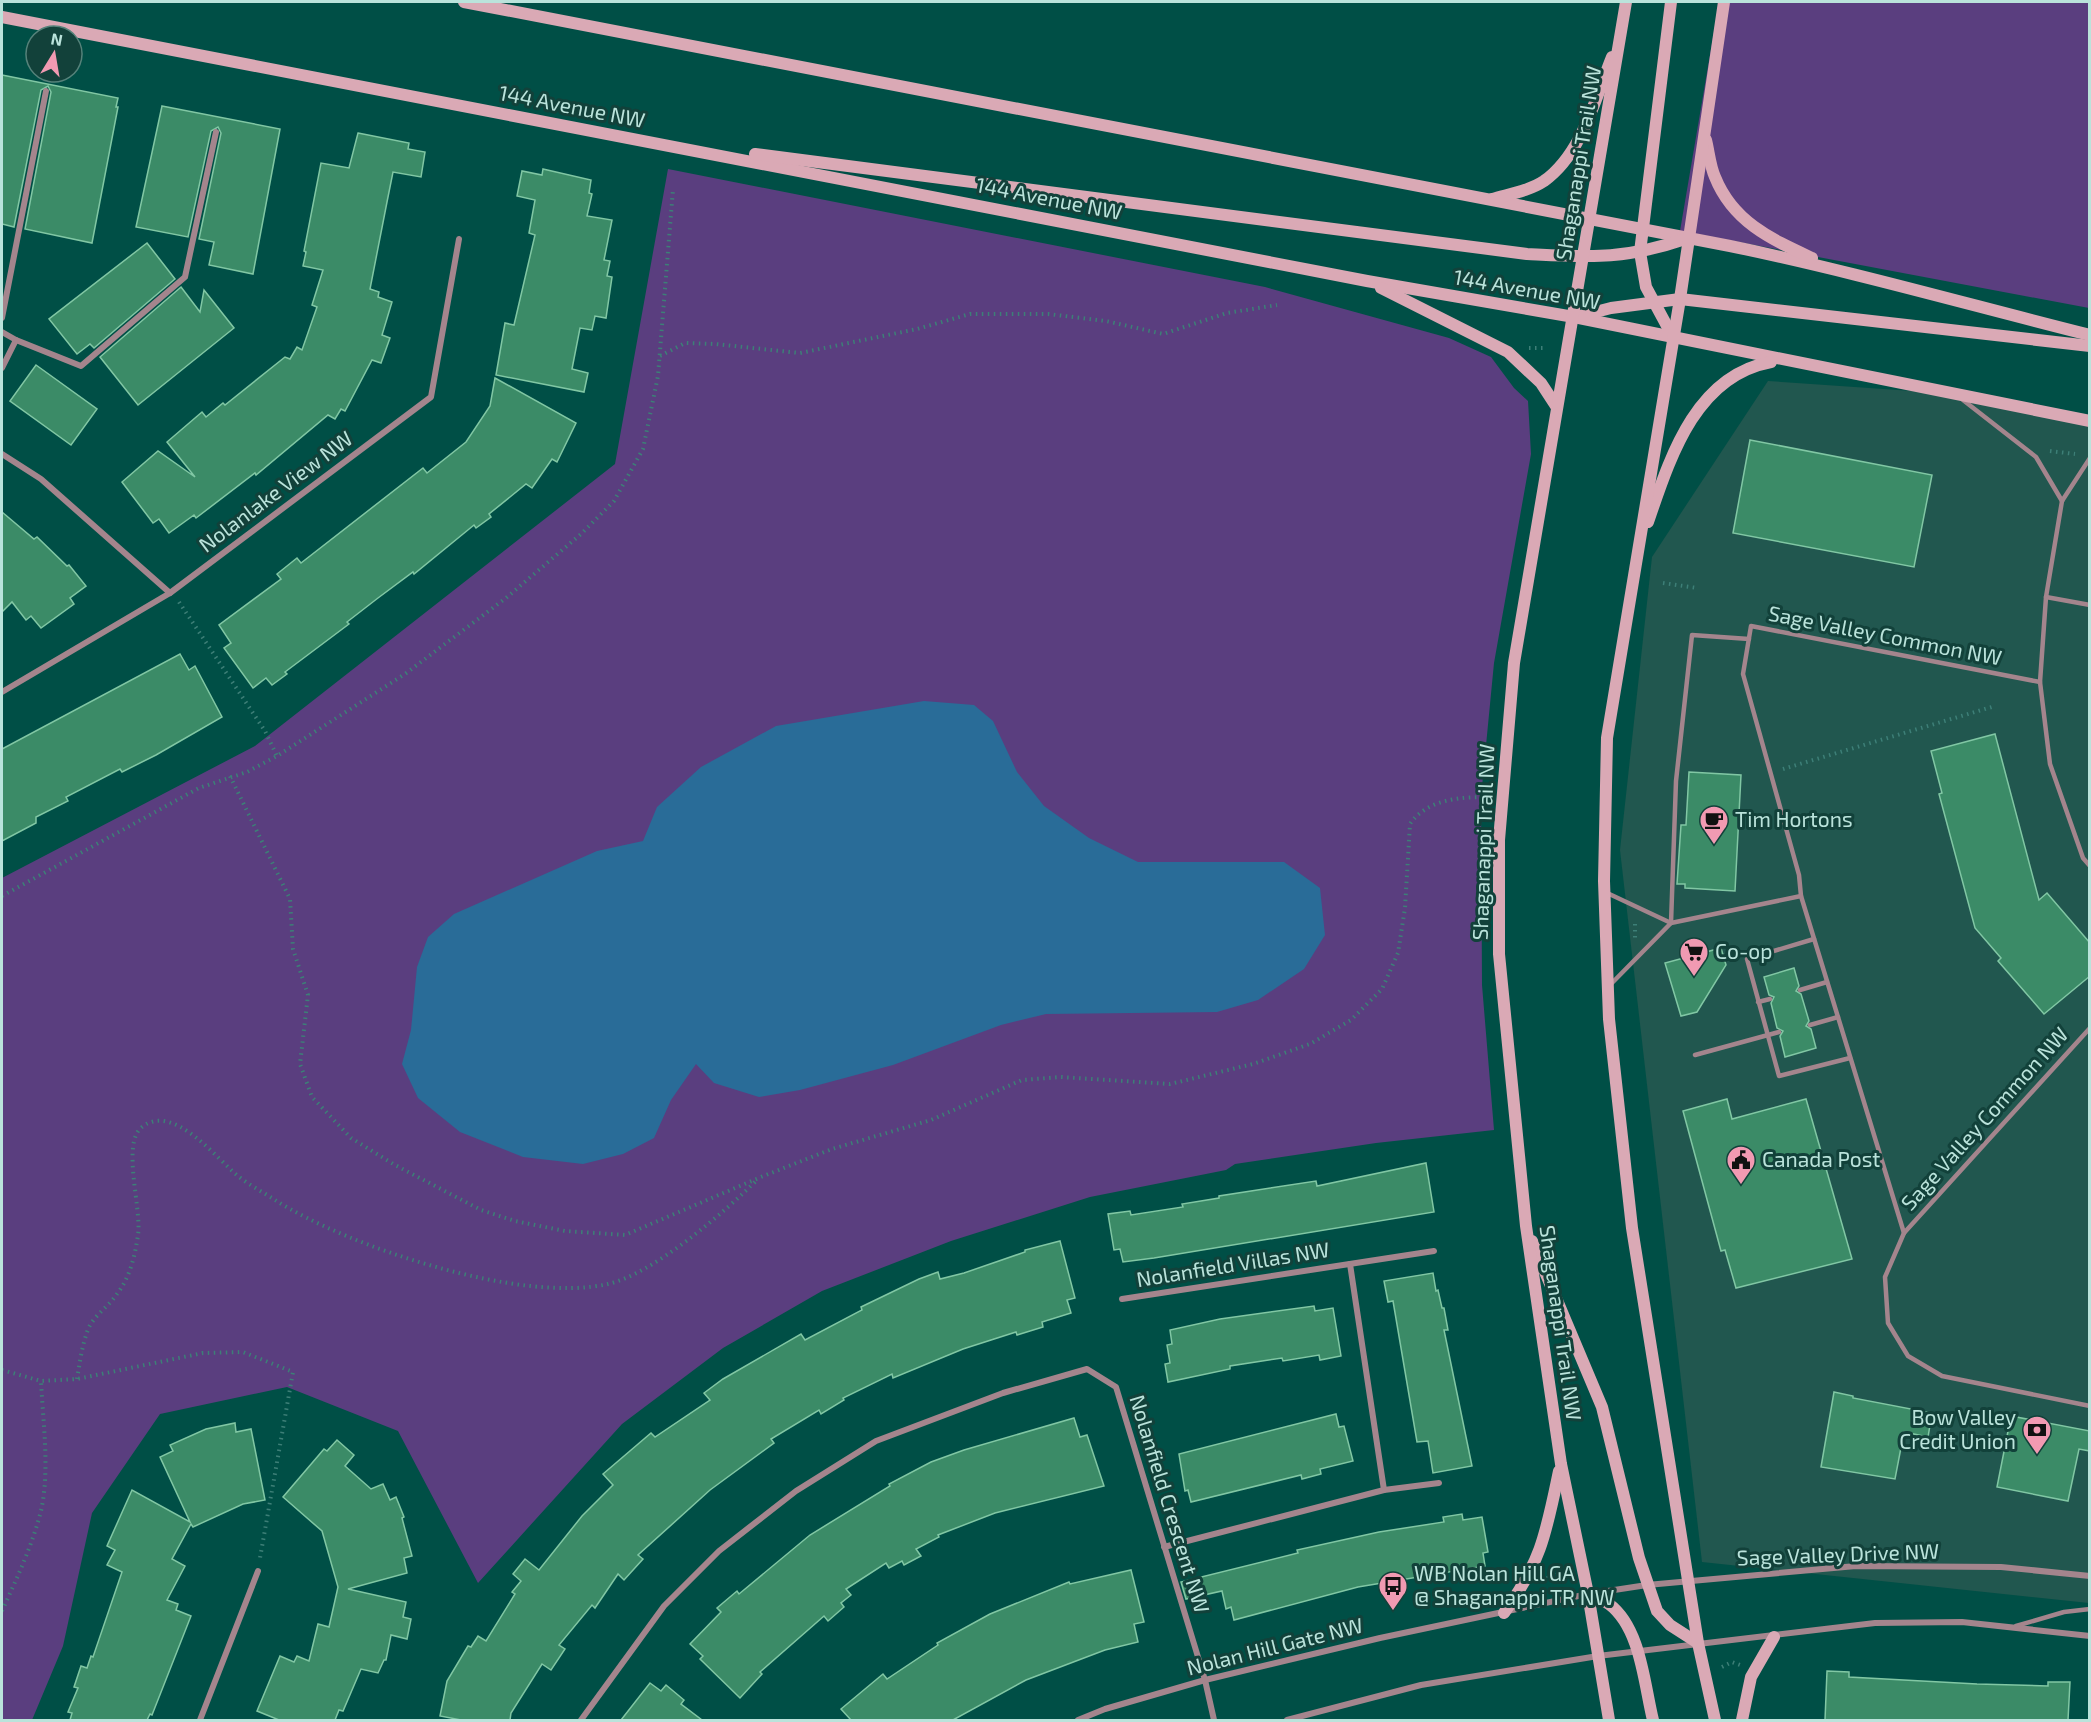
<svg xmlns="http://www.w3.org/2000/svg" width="2091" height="1722" font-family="'Exo 2',sans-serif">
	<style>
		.built { fill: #21574f }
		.green { fill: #5a3e7f }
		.water { fill: #296c98 }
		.building { fill: #3b8b67; stroke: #81c7a4; stroke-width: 1.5 }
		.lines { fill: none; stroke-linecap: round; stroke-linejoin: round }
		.path { stroke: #3d7f77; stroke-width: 4; stroke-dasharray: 1.5 4.5; stroke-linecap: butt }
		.lane { stroke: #a4858d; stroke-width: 4.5 }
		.street { stroke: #a4858d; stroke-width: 6 }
		.secondary { stroke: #daa9b5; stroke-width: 12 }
		.labels { text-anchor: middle; stroke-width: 6; stroke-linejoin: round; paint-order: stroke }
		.street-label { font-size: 21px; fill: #bae3db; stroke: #12413a }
		.poi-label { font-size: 21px; fill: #bae3db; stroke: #12413a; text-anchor: start }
	</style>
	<rect width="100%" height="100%" fill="#004f46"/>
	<path class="built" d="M 1768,381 L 1956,394 L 2089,421 L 2089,1603 L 1702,1562 L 1620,850 L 1652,557 Z"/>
	<g class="green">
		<path d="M 1719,2 L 2089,2 L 2089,308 L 1680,231 Z"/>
		<path d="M 668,169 L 1265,287 L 1449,338 L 1491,357 L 1514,388 L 1528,401 L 1531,454 L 1494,663 L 1481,797 L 1482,985 L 1494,1130 L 1376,1143 L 1235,1164 L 1226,1170 L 1090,1197 L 951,1241 L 822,1291 L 723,1348 L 622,1424 L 478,1583 L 398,1431 L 287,1387 L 160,1414 L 92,1513 L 63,1646 L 32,1720 L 2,1720 L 2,878 L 255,746 L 615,464 Z"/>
	</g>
	<path class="water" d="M 924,701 L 974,705 L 993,721 L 1017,772 L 1044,806 L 1089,838 L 1138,862 L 1284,862 L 1320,888 L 1325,935 L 1304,969 L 1258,1000 L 1217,1012 L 1046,1014 L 1001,1025 L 893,1065 L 800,1090 L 759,1097 L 714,1083 L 696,1064 L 671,1100 L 654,1138 L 623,1154 L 583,1164 L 523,1157 L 460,1132 L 418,1098 L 402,1064 L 411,1030 L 417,967 L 428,937 L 454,914 L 597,851 L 643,841 L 657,807 L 701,767 L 776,726 Z"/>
	<g class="building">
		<path d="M 2,75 L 118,98 L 116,107 L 118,107 L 92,243 L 25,229 L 51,92 L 48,86 L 41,90 L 14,227 L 2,224 Z"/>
		<path d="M 162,106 L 280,129 L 253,274 L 209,265 L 214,242 L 199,239 L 221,133 L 218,127 L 211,131 L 188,237 L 136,227 Z"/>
		<path d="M 358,133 L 409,143 L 408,149 L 425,152 L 421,177 L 393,172 L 387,202 L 370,289 L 379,292 L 378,297 L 392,302 L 382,335 L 390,338 L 381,363 L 372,360 L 345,411 L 341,409 L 335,419 L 328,415 L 256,475 L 255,473 L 196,518 L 194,515 L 169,533 L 159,519 L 153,523 L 122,482 L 158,451 L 195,477 L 167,442 L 202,412 L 206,417 L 223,403 L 225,405 L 285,357 L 290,359 L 297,347 L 302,350 L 317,307 L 312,305 L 323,270 L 303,266 L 306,252 L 304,251 L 321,163 L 349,168 Z"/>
		<path d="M 543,169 L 591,180 L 589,193 L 592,194 L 587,216 L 612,220 L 604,260 L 610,261 L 607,276 L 612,277 L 606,318 L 595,316 L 592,330 L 580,328 L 572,369 L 588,373 L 584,392 L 496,375 L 505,323 L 514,325 L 535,235 L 529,233 L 535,200 L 517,196 L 522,171 L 542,175 Z"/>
		<path d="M 147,243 L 175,279 L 94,348 L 90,344 L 77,354 L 49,319 Z"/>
		<path d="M 181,287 L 200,312 L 204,290 L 234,328 L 138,405 L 100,357 Z"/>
		<path d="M 36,365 L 97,409 L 71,445 L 10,401 Z"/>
		<path d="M 495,378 L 576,423 L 557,462 L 552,459 L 532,488 L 526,484 L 489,514 L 491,517 L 476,528 L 474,525 L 414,574 L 413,572 L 378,598 L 347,622 L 349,624 L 285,672 L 287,674 L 272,685 L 266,678 L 253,688 L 224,648 L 231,643 L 219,625 L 281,579 L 277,574 L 297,558 L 301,563 L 423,468 L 427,473 L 466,442 L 490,406 Z"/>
		<path d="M 1750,440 L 1932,475 L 1914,567 L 1733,533 Z"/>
		<path d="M 2,512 L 34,539 L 37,537 L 67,566 L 69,565 L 86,586 L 70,598 L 74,604 L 41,628 L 31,616 L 26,620 L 12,602 L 2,612 Z"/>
		<path d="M 180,654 L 189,670 L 195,666 L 222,717 L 156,755 L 122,772 L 120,769 L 66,797 L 68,801 L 36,817 L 36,823 L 2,841 L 2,749 Z"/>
		<path d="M 1995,734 L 2039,900 L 2047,893 L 2090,943 L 2090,976 L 2044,1014 L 1998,961 L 2001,958 L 1975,928 L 1939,794 L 1942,793 L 1931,751 Z"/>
		<path d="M 1689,772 L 1741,775 L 1735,891 L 1685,888 L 1685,884 L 1677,884 L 1681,825 L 1686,825 Z"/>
		<path d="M 1721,948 L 1726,965 L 1697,1012 L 1681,1016 L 1665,963 Z"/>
		<path d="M 1794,968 L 1799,986 L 1796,991 L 1801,994 L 1809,1021 L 1806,1026 L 1811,1029 L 1816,1048 L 1785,1057 L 1780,1036 L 1783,1031 L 1777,1028 L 1771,1003 L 1774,997 L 1769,995 L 1764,977 Z"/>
		<path d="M 1727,1099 L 1732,1119 L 1806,1099 L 1852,1259 L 1736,1288 L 1725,1250 L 1721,1251 L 1683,1111 Z"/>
		<path d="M 1426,1163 L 1434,1212 L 1154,1258 L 1123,1262 L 1120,1249 L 1114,1250 L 1108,1214 L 1130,1211 L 1131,1215 L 1183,1207 L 1182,1204 L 1219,1198 L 1219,1196 L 1316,1181 L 1317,1186 Z"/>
		<path d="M 1060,1241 L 1075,1298 L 1067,1300 L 1071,1313 L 1042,1322 L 1043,1327 L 1017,1335 L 1016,1332 L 963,1349 L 893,1378 L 892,1374 L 843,1398 L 844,1400 L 821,1414 L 819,1410 L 771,1439 L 774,1443 L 710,1490 L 638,1555 L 643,1559 L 624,1580 L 618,1574 L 595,1608 L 592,1605 L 559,1645 L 565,1649 L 551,1670 L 542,1664 L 511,1713 L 510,1720 L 461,1720 L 440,1716 L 447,1681 L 468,1646 L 471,1647 L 478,1636 L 486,1641 L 515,1594 L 512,1592 L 521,1581 L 513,1574 L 525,1559 L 539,1570 L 582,1516 L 613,1485 L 603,1474 L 651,1433 L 655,1437 L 710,1400 L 704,1393 L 723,1379 L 801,1334 L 805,1340 L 862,1310 L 861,1307 L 919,1279 L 938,1272 L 940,1279 L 964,1273 L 1025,1252 L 1025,1250 Z"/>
		<path d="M 1433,1273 L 1436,1291 L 1438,1290 L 1442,1308 L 1444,1308 L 1448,1330 L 1444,1330 L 1472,1466 L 1433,1473 L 1428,1441 L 1417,1442 L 1393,1301 L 1388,1302 L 1384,1281 Z"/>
		<path d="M 1314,1306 L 1315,1311 L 1333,1308 L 1341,1356 L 1320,1360 L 1319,1355 L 1283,1361 L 1282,1358 L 1230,1366 L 1230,1369 L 1168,1382 L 1165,1364 L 1170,1363 L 1167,1345 L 1172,1344 L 1170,1330 L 1220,1319 Z"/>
		<path d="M 1834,1392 L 1853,1396 L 1853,1398 L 1932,1413 L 1928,1437 L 1904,1432 L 1895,1479 L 1821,1467 Z"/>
		<path d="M 1336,1414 L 1339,1427 L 1344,1426 L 1353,1461 L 1320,1469 L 1321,1474 L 1302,1479 L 1301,1475 L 1191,1502 L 1188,1490 L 1185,1491 L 1179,1454 Z"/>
		<path d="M 2011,1416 L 2090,1431 L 2090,1451 L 2079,1449 L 2068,1501 L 1997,1487 Z"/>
		<path d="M 1074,1418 L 1080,1437 L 1087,1435 L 1104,1486 L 995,1513 L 938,1535 L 939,1537 L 916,1549 L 921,1556 L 904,1565 L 902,1561 L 889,1568 L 886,1563 L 846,1589 L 851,1595 L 841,1603 L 844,1607 L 828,1621 L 824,1616 L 760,1672 L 762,1674 L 740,1698 L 700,1659 L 703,1656 L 690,1644 L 721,1612 L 717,1608 L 737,1591 L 739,1594 L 810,1535 L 890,1486 L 889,1484 L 931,1462 L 964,1450 Z"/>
		<path d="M 235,1423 L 236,1432 L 251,1429 L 265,1500 L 243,1504 L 193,1527 L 191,1524 L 172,1559 L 185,1566 L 167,1600 L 178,1604 L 176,1610 L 191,1616 L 152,1715 L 150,1714 L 147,1720 L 70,1720 L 72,1713 L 68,1712 L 78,1688 L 74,1687 L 81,1666 L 87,1668 L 91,1656 L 93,1657 L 122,1572 L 107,1565 L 115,1550 L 107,1546 L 132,1490 L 190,1522 L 160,1457 L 173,1451 L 170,1445 L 206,1429 Z"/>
		<path d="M 337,1440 L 354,1455 L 345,1466 L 371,1489 L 383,1484 L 390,1500 L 396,1497 L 404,1517 L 402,1518 L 412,1556 L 404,1558 L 407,1573 L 348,1589 L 406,1602 L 403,1617 L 411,1619 L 407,1639 L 391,1635 L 386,1660 L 384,1660 L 378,1673 L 361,1669 L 343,1711 L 339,1710 L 335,1720 L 279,1720 L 257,1711 L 280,1656 L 294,1662 L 297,1656 L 309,1661 L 318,1624 L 329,1627 L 338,1587 L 322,1531 L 283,1497 L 324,1449 L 327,1451 Z"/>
		<path d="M 1462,1514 L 1463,1520 L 1482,1517 L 1488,1552 L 1483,1553 L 1485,1566 L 1358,1587 L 1234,1620 L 1231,1607 L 1226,1609 L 1222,1591 L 1186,1599 L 1181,1582 L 1298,1553 L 1297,1550 L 1379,1532 L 1444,1522 L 1443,1517 Z"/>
		<path d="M 1131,1570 L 1144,1622 L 1134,1624 L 1138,1642 L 1105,1650 L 1026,1680 L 953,1720 L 851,1720 L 841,1709 L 883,1674 L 887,1679 L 938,1645 L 937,1643 L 990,1614 L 1069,1582 L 1070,1584 Z"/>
		<path d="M 1827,1671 L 1849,1672 L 1849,1677 L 1977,1684 L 2048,1686 L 2048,1682 L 2070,1682 L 2068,1720 L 1825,1720 Z"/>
		<path d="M 650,1683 L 661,1691 L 666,1685 L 684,1700 L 681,1704 L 702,1720 L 621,1720 Z"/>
	</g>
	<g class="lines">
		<g class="path">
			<path d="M 1529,348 L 1543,348"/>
			<path d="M 660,356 L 685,343 L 715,344 L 800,353 L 917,329 L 970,314 L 1048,314 L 1106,321 L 1163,334 L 1227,313 L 1277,305"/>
			<path d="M 2050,451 L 2075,454"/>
			<path d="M 1663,583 L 1697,588"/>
			<path d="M 179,602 L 265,731 L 277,756"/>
			<path d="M 1783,769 L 1995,706"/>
			<path d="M 230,776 L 290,899 L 293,949 L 308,995 L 300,1064 L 312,1097 L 351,1138 L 395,1165 L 481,1210 L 515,1221 L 565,1231 L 625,1235 L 761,1177 L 832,1149 L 931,1120 L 1022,1080 L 1061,1077 L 1170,1084 L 1253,1064 L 1310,1044 L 1351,1020 L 1382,989 L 1398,953 L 1405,908 L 1410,824 C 1426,800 1459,797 1485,797"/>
			<path d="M 2,896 L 199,788 L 247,772 L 277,756 L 405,674 L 506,598 L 581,534 L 614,501 L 643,449 L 658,376 L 673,189"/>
			<path d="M 1635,924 L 1635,939"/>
			<path d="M 2,1370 L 41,1381 L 77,1379 L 203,1353 L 243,1352 L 293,1372 L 260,1558"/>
			<path d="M 77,1379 C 80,1362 82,1344 89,1327 C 96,1314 109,1306 117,1294 C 130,1277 135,1256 138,1235 C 142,1209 121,1143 142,1127 C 173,1102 217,1159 238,1176 C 249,1185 263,1192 275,1200 C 349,1247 521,1304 608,1284 C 653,1274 725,1212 758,1179"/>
			<path d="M 1546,1577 L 1548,1579 L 1561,1573"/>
			<path d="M 2,1611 C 17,1578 32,1546 41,1511 C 50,1470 43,1423 41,1381"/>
			<path d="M 1722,1667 L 1732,1662 L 1740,1665"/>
		</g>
		<g class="lane">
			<path d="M 1963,400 L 2036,457 L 2062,501"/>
			<path d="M 2090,458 L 2062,501 L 2046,597 L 2040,682 L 2050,764 L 2083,858 L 2090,866"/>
			<path d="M 2046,597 L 2090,605"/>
			<path d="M 1605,892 L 1671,923"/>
			<path d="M 1671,923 L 1676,781 L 1692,635 L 1749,639"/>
			<path d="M 1814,939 L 1747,959 L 1779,1076 L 1850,1058"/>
			<path d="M 1610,985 L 1671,923 L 1801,896"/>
			<path d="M 1800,990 L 1827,982"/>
			<path d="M 1758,1002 L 1770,999"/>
			<path d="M 1810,1025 L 1838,1017"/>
			<path d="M 2090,1028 L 1904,1233 L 1885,1277 L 1888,1323 L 1908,1356 L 1942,1376 L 2090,1406"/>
			<path d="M 1695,1055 L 1779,1032"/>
			<path d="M 1904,1233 L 1801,896 L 1799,875 L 1743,674 L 1751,626 L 2040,682"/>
			<path d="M 2016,1626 L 2064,1612 L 2090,1609"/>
		</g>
		<g class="street">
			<path d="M 2,318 L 46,91"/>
			<path d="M 2,332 L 16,340 L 2,368"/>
			<path d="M 16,340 L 81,366 L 185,277 L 216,132"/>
			<path d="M 2,454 L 41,479 L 170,593"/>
			<path d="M 2,692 L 170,593 L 431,397 L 459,239"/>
			<path d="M 1350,1264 L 1384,1490"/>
			<path d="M 1122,1299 L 1434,1251"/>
			<path d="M 1164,1547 L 1384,1490 L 1439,1483"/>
			<path d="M 200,1720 L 258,1571"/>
			<path d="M 581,1720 L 664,1606 L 719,1551 L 796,1491 L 876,1441 L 1003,1393 L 1087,1369 L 1116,1387 L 1205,1680 L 1214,1720"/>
			<path d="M 1078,1720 L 1105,1709 L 1205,1680 L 1380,1638 L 1588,1594 L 1647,1585 L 1856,1566 L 2001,1567 L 2090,1576"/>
			<path d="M 1287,1720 L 1421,1685 L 1598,1656 L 1875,1623 L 1962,1622 L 2090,1636"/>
		</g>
		<g class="secondary">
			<path d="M 464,2 L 1730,246 C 1851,271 1970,305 2090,335"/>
			<path d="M 1671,2 L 1640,252 L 1646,287 L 1674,339"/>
			<path d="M 2,17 L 1367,281 L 1574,317 L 2090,421"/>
			<path d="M 1706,140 C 1709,152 1710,166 1715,177 C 1733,222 1771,239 1812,258"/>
			<path d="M 755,154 L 1527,254 C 1590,257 1624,260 1685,239"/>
			<path d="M 1492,199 C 1509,194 1529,191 1544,181 C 1582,154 1595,99 1612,57"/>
			<path d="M 1381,288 L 1508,352 L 1541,383 L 1556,406"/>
			<path d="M 1576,317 L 1611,308 L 1680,299 L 2090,346"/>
			<path d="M 1648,522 C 1670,458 1695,376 1771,362"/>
			<path d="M 1532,1241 L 1602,1407 L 1639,1558 L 1657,1611 L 1670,1625 L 1698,1643"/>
			<path d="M 1588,1594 C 1594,1597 1603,1600 1609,1604 C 1641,1628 1644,1684 1653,1720"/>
			<path d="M 1504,1613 C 1542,1560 1546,1533 1559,1471"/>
			<path d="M 1609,1720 L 1588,1594 L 1561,1464 L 1526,1226 L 1499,954 L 1499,840 L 1514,663 L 1626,2"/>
			<path d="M 1715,1720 L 1698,1643 L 1632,1228 L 1609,1019 L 1604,881 L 1607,738 L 1680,299 L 1724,2"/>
			<path d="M 1742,1720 L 1751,1677 L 1774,1637"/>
		</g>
	</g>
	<defs>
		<g id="cafe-pin" transform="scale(1.5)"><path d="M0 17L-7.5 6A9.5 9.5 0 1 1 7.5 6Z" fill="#f19ab2" stroke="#12413a"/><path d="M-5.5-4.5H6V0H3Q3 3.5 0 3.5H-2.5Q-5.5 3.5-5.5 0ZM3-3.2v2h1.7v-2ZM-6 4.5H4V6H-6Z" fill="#111"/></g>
		<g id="supermarket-pin" transform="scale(1.5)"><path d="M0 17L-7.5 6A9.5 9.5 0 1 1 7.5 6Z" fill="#f19ab2" stroke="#12413a"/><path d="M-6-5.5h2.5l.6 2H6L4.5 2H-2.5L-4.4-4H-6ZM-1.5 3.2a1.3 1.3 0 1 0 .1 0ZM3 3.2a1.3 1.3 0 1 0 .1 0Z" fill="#111"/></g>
		<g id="civic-pin" transform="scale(1.5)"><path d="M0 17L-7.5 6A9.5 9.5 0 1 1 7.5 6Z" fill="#f19ab2" stroke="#12413a"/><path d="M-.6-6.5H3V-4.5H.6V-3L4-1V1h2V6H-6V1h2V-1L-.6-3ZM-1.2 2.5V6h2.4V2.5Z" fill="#111"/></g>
		<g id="bank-pin" transform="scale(1.5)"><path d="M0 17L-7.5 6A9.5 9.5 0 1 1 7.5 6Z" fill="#f19ab2" stroke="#12413a"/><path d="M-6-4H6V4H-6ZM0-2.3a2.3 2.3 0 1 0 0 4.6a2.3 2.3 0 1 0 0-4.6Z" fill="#111"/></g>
		<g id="bus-pin" transform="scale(1.5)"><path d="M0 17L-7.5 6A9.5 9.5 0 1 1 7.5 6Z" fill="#f19ab2" stroke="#12413a"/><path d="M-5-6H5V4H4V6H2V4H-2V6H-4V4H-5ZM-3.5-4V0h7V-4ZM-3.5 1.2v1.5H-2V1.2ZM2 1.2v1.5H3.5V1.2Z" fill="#111"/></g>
	</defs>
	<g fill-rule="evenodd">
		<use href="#cafe-pin" x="1714" y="820"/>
		<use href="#supermarket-pin" x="1694" y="952"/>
		<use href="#civic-pin" x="1741" y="1160"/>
		<use href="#bank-pin" x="2037" y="1430"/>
		<use href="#bus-pin" x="1393" y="1586"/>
	</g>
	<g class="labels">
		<g class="street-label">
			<text transform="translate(572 107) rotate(11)" y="7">144 Avenue NW</text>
			<text transform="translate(1579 163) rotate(-81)" y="7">Shaganappi Trail NW</text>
			<text transform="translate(1049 199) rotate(11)" y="7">144 Avenue NW</text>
			<text transform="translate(1527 290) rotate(10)" y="7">144 Avenue NW</text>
			<text transform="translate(276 492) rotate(-37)" y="7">Nolanlake View NW</text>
			<text transform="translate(1885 636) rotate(11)" y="7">Sage Valley Common NW</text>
			<text transform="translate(1484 842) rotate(-88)" y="7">Shaganappi Trail NW</text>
			<text transform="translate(1985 1119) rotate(-48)" y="7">Sage Valley Common NW</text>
			<text transform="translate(1233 1265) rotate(-9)" y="7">Nolanfield Villas NW</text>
			<text transform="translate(1560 1323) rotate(82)" y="7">Shaganappi Trail NW</text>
			<text transform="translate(1169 1504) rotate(73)" y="7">Nolanfield Crescent NW</text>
			<text transform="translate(1838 1555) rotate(-2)" y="7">Sage Valley Drive NW</text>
			<text transform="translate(1275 1647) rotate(-14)" y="7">Nolan Hill Gate NW</text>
		</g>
		<g class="poi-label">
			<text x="1735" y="827">Tim Hortons</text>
			<text x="1715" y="959">Co-op</text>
			<text x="1762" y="1167">Canada Post</text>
			<text x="2016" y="1425" text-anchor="end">Bow Valley<tspan x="2016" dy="24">Credit Union</tspan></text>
			<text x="1414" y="1581">WB Nolan Hill GA<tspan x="1414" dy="24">@ Shaganappi TR NW</tspan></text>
		</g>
	</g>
	<rect width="2091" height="1722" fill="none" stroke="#bae3db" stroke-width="6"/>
	<g transform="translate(54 54) rotate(11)"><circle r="28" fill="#12413a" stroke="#55827a" stroke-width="1.5"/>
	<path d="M0-4.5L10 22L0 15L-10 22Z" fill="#f19ab2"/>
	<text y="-9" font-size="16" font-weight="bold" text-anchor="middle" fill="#bae3db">N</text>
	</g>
</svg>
